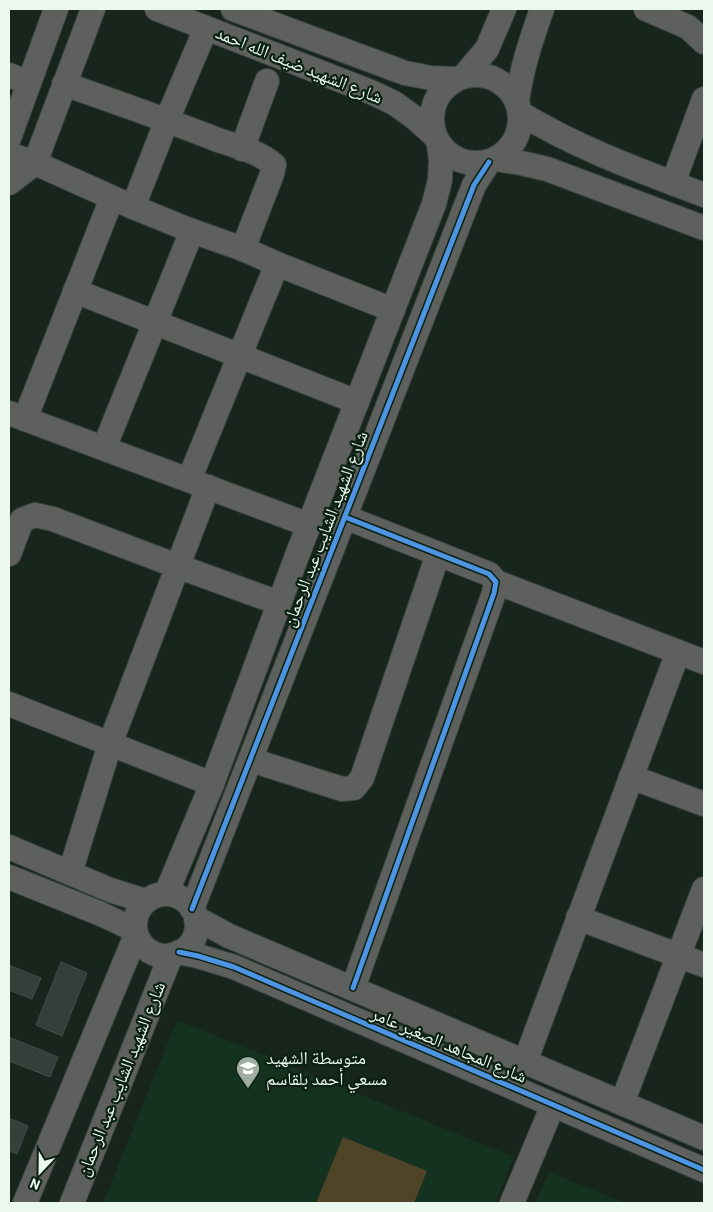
<svg xmlns="http://www.w3.org/2000/svg" width="713" height="1212" font-family="Barlow,'Noto Naskh Arabic',sans-serif">
	<style>
		.built { fill: #15311f }
		.green { fill: #4e4528 }
		.building { fill: #33403a; stroke: #414d49 }
		.lines { fill: none; stroke-linecap: round; stroke-linejoin: round }
		.minor-casing { stroke: #36423a; stroke-width: 26 }
		.minor { stroke: #5e605d; stroke-width: 24 }
		.cycleway-casing { stroke: #0a2012; stroke-width: 8 }
		.cycleway { stroke: #4d94e3; stroke-width: 5 }
		.labels { text-anchor: middle; stroke-width: 4.5; stroke-linejoin: round; paint-order: stroke }
		.street-label { font-size: 18px; fill: #ebf8ee; stroke: #0a2012 }
		.poi-label { font-size: 18px; fill: #ebf8ee; stroke: #0a2012; text-anchor: start }
	</style>
	<rect width="100%" height="100%" fill="#18251c"/>
	<g class="built">
		<path d="M 177,1020 L 514,1157 L 495,1203 L 103,1203 Z"/>
		<path d="M 549,1172 L 625,1203 L 535,1203 Z"/>
	</g>
	<path class="green" d="M 343,1137 L 427,1171 L 414,1203 L 316,1203 Z"/>
	<g class="building">
		<path d="M 61,962 L 87,973 L 62,1036 L 36,1025 Z"/>
		<path d="M 9,965 L 41,978 L 32,999 L 9,990 Z"/>
		<path d="M 9,1037 L 58,1057 L 50,1077 L 9,1061 Z"/>
		<path d="M 9,1118 L 28,1126 L 17,1154 L 9,1151 Z"/>
	</g>
	<g class="lines">
		<g class="minor-casing">
			<g id="minor">
				<path d="M 157,9 L 371,92 L 394,103 L 415,118 L 434,135"/>
				<path d="M 233,9 L 405,73 L 431,78 L 456,79"/>
				<path d="M 646,9 L 688,27 L 704,42"/>
				<circle cx="476" cy="119" r="44"/>
				<path d="M 9,75 L 29,83"/>
				<path d="M 464,76 L 487,49 L 504,9"/>
				<path d="M 64,84 C 116,102 167,120 218,140 C 236,146 260,152 274,165 L 272,174 L 243,249"/>
				<path d="M 517,102 C 521,70 531,40 542,9"/>
				<path d="M 520,113 C 577,148 641,171 704,195"/>
				<path d="M 9,138 L 56,9"/>
				<path d="M 242,149 L 267,81"/>
				<path d="M 9,154 L 35,163 L 133,207 L 192,231 L 243,249 L 277,264 L 393,310"/>
				<path d="M 496,159 L 521,163 L 547,169 L 704,228"/>
				<path d="M 9,183 L 35,163 L 93,9"/>
				<path d="M 673,183 L 704,99"/>
				<path d="M 133,207 L 167,120 L 206,28"/>
				<path d="M 75,291 L 357,402"/>
				<path d="M 9,413 L 309,525"/>
				<path d="M 25,419 L 112,198"/>
				<path d="M 104,448 L 192,231"/>
				<path d="M 189,480 L 277,264"/>
				<path d="M 345,517 L 489,574 L 496,582 L 494,593 L 353,988"/>
				<path d="M 9,554 L 22,520 L 35,515 L 53,519 L 177,566 L 279,603"/>
				<path d="M 496,582 L 704,662"/>
				<path d="M 9,704 L 212,784"/>
				<path d="M 251,760 L 342,789 L 354,788 L 362,778 L 438,554"/>
				<path d="M 631,777 L 704,804"/>
				<path d="M 9,847 L 110,890 L 145,901"/>
				<path d="M 70,873 L 110,744 L 208,487"/>
				<path d="M 9,877 L 101,914 L 135,930"/>
				<path d="M 166,894 L 212,784 L 298,553 L 434,204 L 440,180 L 441,160 L 439,145"/>
				<circle cx="166" cy="925" r="31"/>
				<path d="M 192,909 L 474,185 L 489,162"/>
				<path d="M 196,918 L 229,936 L 704,1138"/>
				<path d="M 578,918 L 704,965"/>
				<path d="M 179,952 L 198,956 L 234,967 L 704,1170"/>
				<path d="M 525,1062 L 678,652"/>
				<path d="M 622,1103 L 704,889"/>
				<path d="M 25,1203 L 136,935"/>
				<path d="M 72,1203 L 171,955"/>
				<path d="M 512,1203 L 553,1105"/>
			</g>
		</g>
		<use href="#minor" class="minor"/>
		<g class="cycleway-casing">
			<g id="cycleway">
				<path d="M 345,517 L 489,574 L 496,582 L 494,593 L 353,988"/>
				<path d="M 192,909 L 474,185 L 489,162"/>
				<path d="M 179,952 L 198,956 L 234,967 L 704,1170"/>
			</g>
		</g>
		<use href="#cycleway" class="cycleway"/>
	</g>
	<defs>
		<g id="school-pin" transform="scale(1.25)"><path d="M0 17L-7.5 6A9.5 9.5 0 1 1 7.5 6Z" fill="#a1aea4" stroke="#0a2012"/><path d="M0-5L7-2L0 1L-7-2ZM-4 1L0 2.5L4 1V4Q0 6-4 4Z" fill="#fff"/></g>
	</defs>
	<g fill-rule="evenodd">
		<use href="#school-pin" x="248" y="1068"/>
	</g>
	<g class="labels">
		<g class="street-label">
			<text transform="translate(299 65) rotate(22)" y="6">شارع الشهيد ضيف الله احمد</text>
			<text transform="translate(325 529) rotate(-69)" y="6">شارع الشهيد الشايب عبد الرحمان</text>
			<text transform="translate(449 1045) rotate(23)" y="6">شارع المجاهد الصغير عامر</text>
			<text transform="translate(121 1079) rotate(-68)" y="6">شارع الشهيد الشايب عبد الرحمان</text>
		</g>
		<g class="poi-label">
			<text x="266" y="1064">متوسطة الشهيد<tspan x="266" dy="21">مسعي أحمد بلقاسم</tspan></text>
		</g>
	</g>
	<rect width="713" height="1212" fill="none" stroke="#ebf8ee" stroke-width="20"/>
	<g transform="translate(40 1172) rotate(202)" stroke="#0a2012" stroke-width="4" paint-order="stroke">
	<path d="M0-4L9 19L0 12L-9 19Z" fill="#ebf8ee"/>
	<text y="-8" font-size="14" font-weight="bold" text-anchor="middle" fill="#ebf8ee">N</text>
	</g>
</svg>
